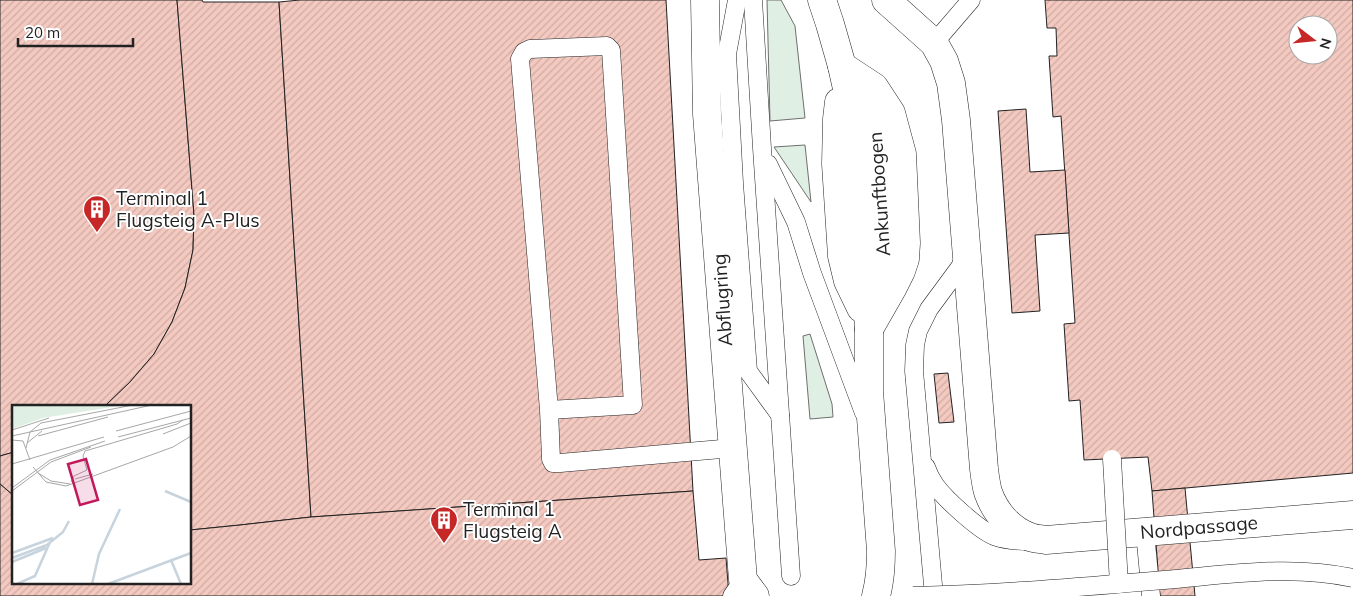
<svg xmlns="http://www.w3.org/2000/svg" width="1353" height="596" font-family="Mulish,sans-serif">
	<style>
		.grass { fill: #e0efe3; stroke: #6f6f6f }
		.building { fill: url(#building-hatch); stroke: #222; fill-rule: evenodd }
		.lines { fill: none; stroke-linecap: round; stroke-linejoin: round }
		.lane-casing { stroke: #222; stroke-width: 19 }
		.street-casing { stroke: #222; stroke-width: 29 }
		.lane { stroke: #fff; stroke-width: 18 }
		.street { stroke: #fff; stroke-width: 28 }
		.lane-bridge-casing { stroke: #222; stroke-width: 19; stroke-linecap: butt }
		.lane-bridge { stroke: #fff; stroke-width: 18 }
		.labels { text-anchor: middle; stroke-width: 4; stroke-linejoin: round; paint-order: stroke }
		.street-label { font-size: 19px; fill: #222; stroke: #fff }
		.poi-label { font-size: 19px; fill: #222; stroke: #fff; text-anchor: start }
		.inset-river { fill: none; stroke: #c7d3dd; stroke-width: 2.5 }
		.inset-road { fill: none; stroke: #a7a7a7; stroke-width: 1 }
		.view { fill: #c2185b; fill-opacity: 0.15; stroke: #c2185b; stroke-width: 2.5 }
		.inset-edge { fill: none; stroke: #222; stroke-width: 2.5 }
	</style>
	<defs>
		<pattern id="building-hatch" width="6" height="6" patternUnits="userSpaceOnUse" patternTransform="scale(1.25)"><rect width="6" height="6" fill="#f3c9c0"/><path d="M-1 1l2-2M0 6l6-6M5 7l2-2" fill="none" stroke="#d0aca5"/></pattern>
	</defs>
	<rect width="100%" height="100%" fill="#fff"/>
	<g class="grass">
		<path d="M 767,0 L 781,0 L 795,26 L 805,118 L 770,121 Z"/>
		<path d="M 805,145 L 811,202 L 774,147 Z"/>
		<path d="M 810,334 L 832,404 L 833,417 L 810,419 L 803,336 Z"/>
	</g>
	<g class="building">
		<path d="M 0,0 L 177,0 L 194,215 L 193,250 L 185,288 L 172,322 L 154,354 L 130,382 L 105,406 L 14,406 L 14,452 L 0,456 Z"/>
		<path d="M 177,0 L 202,0 L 203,2 L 279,2 L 311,517 L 240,525 L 190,530 L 190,406 L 105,406 L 130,382 L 154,354 L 172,322 L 185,288 L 193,250 L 194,215 Z"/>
		<path d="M 300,0 L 666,0 L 693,491 L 311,517 L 279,2 Z"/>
		<path d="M 1045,0 L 1353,0 L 1353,473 L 1152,491 L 1148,457 L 1084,460 L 1080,400 L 1069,401 L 1064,324 L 1075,323 L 1061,116 L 1053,117 L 1049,56 L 1057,56 L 1056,28 L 1047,28 ZM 1298,25 L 1328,25 L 1328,55 L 1298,55 Z"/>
		<path d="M 1026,109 L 1030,172 L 1065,170 L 1069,233 L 1035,235 L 1040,311 L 1012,313 L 998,111 Z"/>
		<path d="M 948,373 L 954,422 L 939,423 L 934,374 Z"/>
		<path d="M 14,452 L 14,496 L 0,484 L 0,456 Z"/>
		<path d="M 0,484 L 14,496 L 14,582 L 190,582 L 190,530 L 240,525 L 311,517 L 693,491 L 699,560 L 726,558 L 729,596 L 0,596 Z"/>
		<path d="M 1185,488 L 1195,596 L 1160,596 L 1152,491 Z"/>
	</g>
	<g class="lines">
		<g class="lane-casing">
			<g id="lane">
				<path d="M 737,0 L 727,54 L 734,183 L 748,371 L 780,415"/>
				<path d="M 753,0 L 762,148 L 791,576"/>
				<path d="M 934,43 L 971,0"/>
				<path d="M 768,164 L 796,222 L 812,273 L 864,413"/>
				<path d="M 549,410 L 633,405 L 611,50 L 607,46 L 530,49 L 524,52 L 520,59 L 549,410 L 551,459 L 553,463 L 560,463 L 733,448"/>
				<path d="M 926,467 C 928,473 931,479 935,485 C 945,499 978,529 994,536 C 1005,540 1018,541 1029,541"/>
				<path d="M 1145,532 L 1151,596"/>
				<path d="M 732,596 L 743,580"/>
				<path d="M 934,596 L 914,371 L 915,345 L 918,331 L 929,309 L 960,267 L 966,254"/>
			</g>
		</g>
		<g class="street-casing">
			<g id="street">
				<path d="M 705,0 L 707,114 L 743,580 L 755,596"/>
				<path d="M 822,0 L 830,24 L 842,66 L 852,111 L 859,157 L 869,329 L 869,391 L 881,551 C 881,567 880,581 876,596"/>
				<path d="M 886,0 L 934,43 L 944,61 L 951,83 L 956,120 L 984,469 C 985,477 986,485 988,492 C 995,512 1010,530 1030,537 C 1035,539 1041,539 1046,540 L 1353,515"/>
				<path d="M 842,66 L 874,87 L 891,113 L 902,154 L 906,243 L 905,259 L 901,271 L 893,287 L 869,329"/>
				<path d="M 860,89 L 873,121 L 879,156 L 884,247 L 882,284 L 878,299"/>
				<path d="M 839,102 L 837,119 L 836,164 L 842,256 L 848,281 L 861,308"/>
			</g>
		</g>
		<use href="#lane" class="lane"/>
		<use href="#street" class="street"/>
		<g class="lane-bridge-casing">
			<g id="lane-bridge">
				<path d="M 1112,459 L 1119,584"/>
				<path d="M 913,596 C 997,594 1081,587 1164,580 C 1226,575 1291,564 1353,578"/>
			</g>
		</g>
		<use href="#lane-bridge" class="lane-bridge"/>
	</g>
	<defs>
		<g id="building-pin" transform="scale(1.4375)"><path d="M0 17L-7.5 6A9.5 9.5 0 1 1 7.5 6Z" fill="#c62828" stroke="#fff"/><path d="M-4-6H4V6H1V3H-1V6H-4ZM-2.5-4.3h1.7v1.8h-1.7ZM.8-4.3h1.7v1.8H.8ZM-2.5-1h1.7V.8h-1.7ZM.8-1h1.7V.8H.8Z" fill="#fff"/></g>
	</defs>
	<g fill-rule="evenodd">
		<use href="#building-pin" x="97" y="209"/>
		<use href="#building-pin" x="444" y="520"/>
	</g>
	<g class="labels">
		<g class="street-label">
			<text transform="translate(879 194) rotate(-94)" y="7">Ankunftbogen</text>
			<text transform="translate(722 300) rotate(-94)" y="7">Abflugring</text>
			<text transform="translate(1199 527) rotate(-5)" y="7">Nordpassage</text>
		</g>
		<g class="poi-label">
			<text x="116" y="205">Terminal 1<tspan x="116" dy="22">Flugsteig A-Plus</tspan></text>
			<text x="463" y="516">Terminal 1<tspan x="463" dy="22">Flugsteig A</tspan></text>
		</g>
	</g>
	<g transform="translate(12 405)">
		<rect width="179" height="179" fill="#fff"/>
		<path d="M 0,0 L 113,0 L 31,13 L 0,24 Z" fill="#e0efe3"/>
		<path class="inset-river" d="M 153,86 L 179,97M 0,148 L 41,133M 0,153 L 35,140 L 51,127 L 57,116M 159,155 L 169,179M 0,157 L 34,143M 5,179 L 23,171 L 38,137M 80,179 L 87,149 L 108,104M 96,179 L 179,148"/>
		<path class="inset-road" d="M 0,25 L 37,13M 104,26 L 179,6M 151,29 L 179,18M 0,31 L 140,0M 26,31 L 96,12M 106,32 L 179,13M 0,35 L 11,36 L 18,55M 15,38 L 30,26M 161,42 L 179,31M 14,43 L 18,27 L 29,18 L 121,0M 0,59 L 92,32M 21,62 L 34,77 L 54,81 L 161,42M 26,68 L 39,76 L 58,79M 63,74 L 81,69M 59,77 L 62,71 L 75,65 L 71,51 L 73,46 L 165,19 L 171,15M 0,83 L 38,55 L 93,36M 0,86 L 39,57 L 79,42"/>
		<path class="view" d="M 74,54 L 86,95 L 68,100 L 56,59 Z"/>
		<rect width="179" height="179" class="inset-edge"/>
	</g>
	<g transform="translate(1313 40) rotate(106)"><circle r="24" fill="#ffffff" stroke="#a7a7a7"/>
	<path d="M0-4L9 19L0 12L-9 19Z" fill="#c62828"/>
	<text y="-8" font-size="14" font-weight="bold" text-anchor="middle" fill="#222222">N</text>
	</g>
	<path d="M18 38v8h115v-8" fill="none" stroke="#222222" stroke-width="2.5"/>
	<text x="25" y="38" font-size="15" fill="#222222" stroke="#ffffff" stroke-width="4" paint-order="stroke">20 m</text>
</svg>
